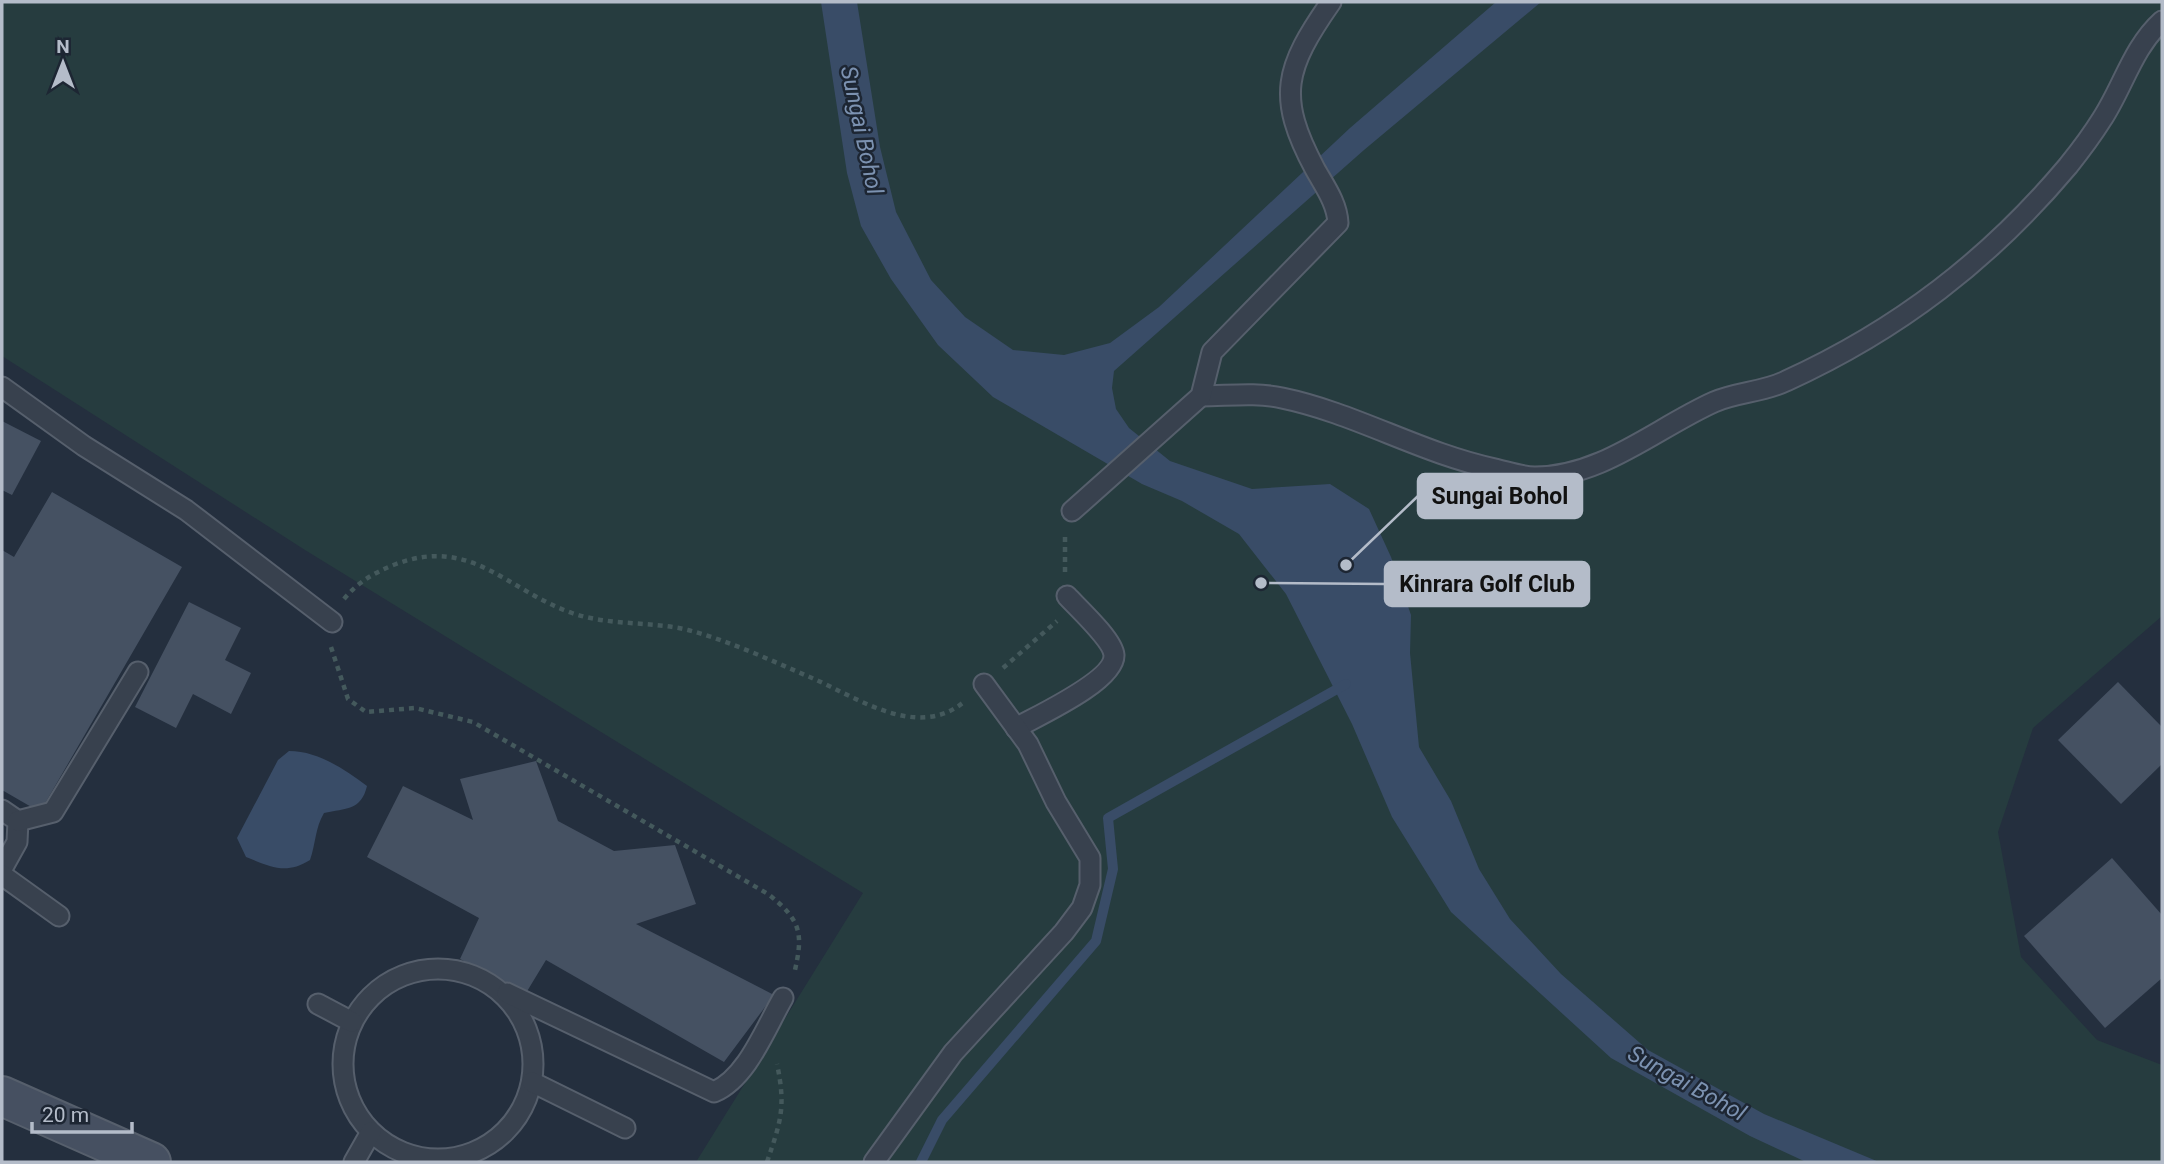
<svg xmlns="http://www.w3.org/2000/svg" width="2164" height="1164" font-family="Roboto,sans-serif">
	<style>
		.green { fill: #263c3f }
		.water { fill: #394c67 }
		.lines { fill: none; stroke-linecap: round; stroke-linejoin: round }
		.stream { stroke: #394c67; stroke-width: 10 }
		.building { fill: #455162 }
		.service-casing { stroke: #565f6c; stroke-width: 23 }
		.secondary-casing { stroke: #565f6c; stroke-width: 42 }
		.path { stroke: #44595c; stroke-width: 4.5; stroke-dasharray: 5 5; stroke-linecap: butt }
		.service { stroke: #38414e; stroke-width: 19 }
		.secondary { stroke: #465061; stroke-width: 38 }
		.labels { text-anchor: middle; stroke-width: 5; stroke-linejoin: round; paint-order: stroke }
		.water-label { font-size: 23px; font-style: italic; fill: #7c92b1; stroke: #1d2633 }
		.leader { fill: none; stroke: #b4bcc9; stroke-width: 2.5 }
		.callout-dot { fill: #b4bcc9; stroke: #1d2633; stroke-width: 2.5 }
		.callout { fill: #b4bcc9; stroke: #b4bcc9; stroke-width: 2.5 }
		.callout-label { font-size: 23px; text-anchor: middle; font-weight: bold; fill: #111 }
	</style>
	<rect width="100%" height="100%" fill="#242f3e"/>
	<path class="green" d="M 2,2 L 2162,2 L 2162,616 L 2033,728 L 1998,832 L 2021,957 L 2097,1040 L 2162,1065 L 2162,1162 L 696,1162 L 863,893 L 305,550 L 2,356 Z"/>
	<g class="water">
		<path d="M 821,2 L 857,2 L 880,147 L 896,212 L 931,280 L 965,317 L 1013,350 L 1064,355 L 1110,343 L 1159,307 L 1350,128 L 1496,2 L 1541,2 L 1364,150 L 1114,371 L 1112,388 L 1116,409 L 1129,428 L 1170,461 L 1252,489 L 1330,484 L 1369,509 L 1391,557 L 1411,615 L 1410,653 L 1419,747 L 1451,801 L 1479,869 L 1510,919 L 1561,974 L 1648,1050 L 1764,1114 L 1879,1162 L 1806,1162 L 1750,1136 L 1611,1058 L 1451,912 L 1392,817 L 1352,724 L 1286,594 L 1239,534 L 1182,501 L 1142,484 L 993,397 L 938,345 L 891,279 L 861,226 L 847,173 Z"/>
		<path d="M 289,751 C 318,751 344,769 367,786 C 361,811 346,808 324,813 C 315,828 316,843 310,860 C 286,875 271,867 246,857 L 237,838 L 278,760 Z"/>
	</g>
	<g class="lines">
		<path class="stream" d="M 921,1162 L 942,1120 L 1096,941 L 1113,869 L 1108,818 L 1346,684"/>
	</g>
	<g class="building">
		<path d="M 2,421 L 41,441 L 12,495 L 2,490 Z"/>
		<path d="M 52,492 L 182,567 L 40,812 L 2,790 L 2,550 L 14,557 Z"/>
		<path d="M 189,602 L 241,628 L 225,660 L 251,673 L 231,714 L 193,694 L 176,728 L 135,707 Z"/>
		<path d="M 2118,682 L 2162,727 L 2162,764 L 2121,804 L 2058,740 Z"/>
		<path d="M 536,761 L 558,821 L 614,851 L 675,845 L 696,904 L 636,924 L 774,995 L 724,1062 L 546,960 L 526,993 L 460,959 L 479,918 L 367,857 L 403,786 L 473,820 L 460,779 Z"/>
		<path d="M 2112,858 L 2162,915 L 2162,978 L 2105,1028 L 2024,936 Z"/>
	</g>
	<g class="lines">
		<g class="service-casing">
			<g id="service">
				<path d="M 2,387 L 84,446 L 186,510 L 332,622"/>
				<path d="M 1201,396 C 1228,396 1255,392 1282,398 C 1355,413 1420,453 1495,469 C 1508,472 1522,477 1535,477 C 1602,477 1656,428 1714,402 C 1737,392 1764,392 1786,381 C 1898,330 1989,260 2068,166 C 2080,151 2092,135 2102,119 C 2123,87 2133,47 2162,21"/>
				<path d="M 1072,511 L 1201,396 L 1212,352 L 1338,223 C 1337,203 1325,187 1315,169 C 1276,96 1285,68 1331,2"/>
				<path d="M 1016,728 C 1037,716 1115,681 1114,655 C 1113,640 1078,608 1067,596"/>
				<path d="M 2,810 L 18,821 L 17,842 L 2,869"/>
				<path d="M 18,821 L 53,812 L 138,672"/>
				<path d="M 2,875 L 59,916"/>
				<circle cx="438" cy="1064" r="95"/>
				<path d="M 507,993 L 714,1092 C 747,1078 765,1029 783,998"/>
				<path d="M 318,1004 L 352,1022"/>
				<path d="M 532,1082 L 625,1128"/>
				<path d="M 354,1162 L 371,1132"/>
				<path d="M 874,1162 L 953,1053 L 1064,932 L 1082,908 L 1090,885 L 1090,858 L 1056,802 L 1028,744 L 984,684"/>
			</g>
		</g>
		<g class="secondary-casing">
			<path id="secondary" d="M 2,1096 L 151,1162"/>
		</g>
		<g class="path">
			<path d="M 1065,572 L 1065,536"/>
			<path d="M 344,599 C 358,582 375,572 396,564 C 472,536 506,590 572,613 C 609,626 651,621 688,630 C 730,641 772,661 812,678 C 858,698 918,741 965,701"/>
			<path d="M 331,647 L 348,699 L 366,712 L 415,708 L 473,722 L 768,894 C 801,920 804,933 794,974"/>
			<path d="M 1003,668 L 1057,621"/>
			<path d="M 767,1162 C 781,1121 786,1107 777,1064"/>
		</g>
		<use href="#service" class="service"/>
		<use href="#secondary" class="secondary"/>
	</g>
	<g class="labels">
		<g class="water-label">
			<text transform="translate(862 130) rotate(78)" y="8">Sungai Bohol</text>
			<text transform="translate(1687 1083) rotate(29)" y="8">Sungai Bohol</text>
		</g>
	</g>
	<path class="leader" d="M1346 565L1418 496M1261 583L1385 584"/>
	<g class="callout-dot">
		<circle cx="1346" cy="565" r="7"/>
		<circle cx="1261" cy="583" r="7"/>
	</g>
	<g class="callout">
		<rect x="1418" y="474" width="164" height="44" rx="7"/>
		<rect x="1385" y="562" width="204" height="44" rx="7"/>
	</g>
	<g class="callout-label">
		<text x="1500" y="504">Sungai Bohol</text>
		<text x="1487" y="592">Kinrara Golf Club</text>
	</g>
	<rect width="2164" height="1164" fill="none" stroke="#b4bcc9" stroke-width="7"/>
	<g transform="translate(63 63)" stroke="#1d2633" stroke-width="5" paint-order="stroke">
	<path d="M0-5L12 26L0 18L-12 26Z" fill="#b4bcc9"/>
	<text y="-10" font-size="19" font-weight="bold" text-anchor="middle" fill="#b4bcc9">N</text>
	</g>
	<path d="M32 1122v10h100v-10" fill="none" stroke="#b4bcc9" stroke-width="3.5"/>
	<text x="42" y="1122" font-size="21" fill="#b4bcc9" stroke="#1d2633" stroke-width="5" paint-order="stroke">20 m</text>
</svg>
